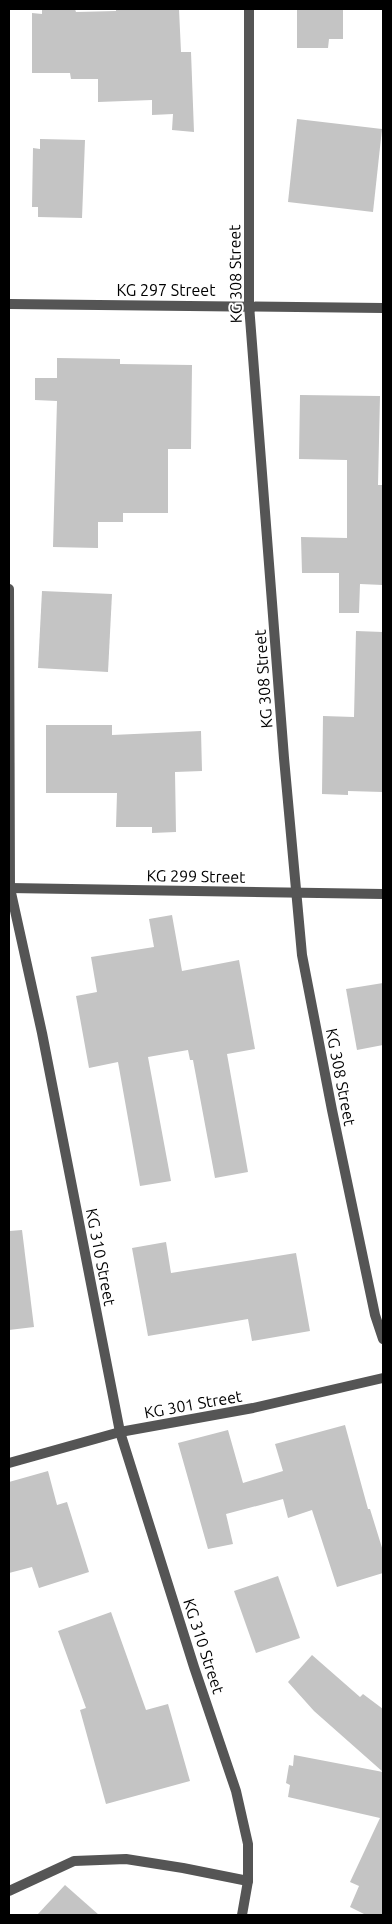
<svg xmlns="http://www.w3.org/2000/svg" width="392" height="1924" font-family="Ubuntu,sans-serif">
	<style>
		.building { fill: #c4c4c4 }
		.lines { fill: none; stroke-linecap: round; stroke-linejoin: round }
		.minor { stroke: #555; stroke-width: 10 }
		.labels { text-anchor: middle; stroke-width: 4; stroke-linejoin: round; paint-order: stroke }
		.street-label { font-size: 16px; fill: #000; stroke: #fff }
	</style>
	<rect width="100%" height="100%" fill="#fff"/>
	<g class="building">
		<path d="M 42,9 L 75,9 L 76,12 L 116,11 L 116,9 L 179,9 L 181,52 L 191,52 L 194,132 L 172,130 L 173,114 L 152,115 L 152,100 L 98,102 L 98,79 L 71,79 L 70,73 L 32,73 L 32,13 L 42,14 Z"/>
		<path d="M 297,9 L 343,9 L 343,39 L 329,39 L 328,48 L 297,48 Z"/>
		<path d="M 297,119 L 382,129 L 373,212 L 288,202 Z"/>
		<path d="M 40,139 L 85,140 L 82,218 L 38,217 L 38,207 L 32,207 L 33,148 L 40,149 Z"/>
		<path d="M 57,358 L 120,359 L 120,364 L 192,365 L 191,449 L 168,449 L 168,513 L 123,513 L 123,522 L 98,522 L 98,548 L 53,547 L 57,401 L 35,400 L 35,378 L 57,378 Z"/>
		<path d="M 300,395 L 380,396 L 378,485 L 383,485 L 383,585 L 360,584 L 359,613 L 339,613 L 339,573 L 302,573 L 301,537 L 347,538 L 347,460 L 299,459 Z"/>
		<path d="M 42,591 L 112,594 L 108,672 L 38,668 Z"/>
		<path d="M 356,631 L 383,632 L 383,792 L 348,791 L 348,795 L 322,794 L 323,716 L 354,717 Z"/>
		<path d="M 46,725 L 112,725 L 112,735 L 201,731 L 202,771 L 175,772 L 176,832 L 152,833 L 152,827 L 116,827 L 117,793 L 46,793 Z"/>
		<path d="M 172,915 L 182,971 L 239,960 L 255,1049 L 227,1054 L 248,1172 L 215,1178 L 193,1060 L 190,1060 L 188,1050 L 148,1057 L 171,1181 L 140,1186 L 118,1062 L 89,1068 L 76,996 L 97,992 L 91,957 L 154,947 L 149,919 Z"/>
		<path d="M 383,983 L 383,1045 L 357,1050 L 346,989 Z"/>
		<path d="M 22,1230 L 34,1327 L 9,1330 L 9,1231 Z"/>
		<path d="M 166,1242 L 171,1273 L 296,1253 L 310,1331 L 252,1341 L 248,1319 L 148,1336 L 132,1248 Z"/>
		<path d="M 345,1425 L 368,1509 L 370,1509 L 383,1551 L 383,1573 L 337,1587 L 312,1510 L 288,1518 L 283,1499 L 226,1514 L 233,1544 L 208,1549 L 178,1443 L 228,1430 L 243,1483 L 283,1471 L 275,1444 Z"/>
		<path d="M 48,1471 L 57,1505 L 67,1502 L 89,1572 L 39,1588 L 32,1567 L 9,1573 L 9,1482 Z"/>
		<path d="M 278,1576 L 300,1638 L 256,1653 L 234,1591 Z"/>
		<path d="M 111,1612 L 146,1710 L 168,1704 L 190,1781 L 106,1804 L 80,1710 L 86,1708 L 58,1631 Z"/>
		<path d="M 312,1655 L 360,1697 L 363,1694 L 383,1709 L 383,1772 L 314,1711 L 288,1682 Z"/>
		<path d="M 294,1755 L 383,1772 L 383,1915 L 366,1915 L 350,1907 L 359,1886 L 350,1882 L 380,1818 L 288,1797 L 290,1785 L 286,1783 L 289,1765 L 293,1766 Z"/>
		<path d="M 65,1885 L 99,1915 L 37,1915 Z"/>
	</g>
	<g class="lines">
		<g class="minor">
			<path d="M 249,9 L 249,305 L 284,758 L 302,955 L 332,1110 L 375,1315 L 383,1339"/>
			<path d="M 9,304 L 383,308"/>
			<path d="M 9,589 L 10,888 L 42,1033 L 120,1432 L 194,1667 L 236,1791 L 248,1844 L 248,1881 L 242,1915"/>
			<path d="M 9,888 L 383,894"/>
			<path d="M 9,1463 L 120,1432 L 253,1408 L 383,1378"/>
			<path d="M 9,1891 L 74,1861 L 126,1859 L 183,1868 L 248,1881"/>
		</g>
	</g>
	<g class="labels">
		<g class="street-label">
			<text transform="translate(235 274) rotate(-91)" y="6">KG 308 Street</text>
			<text x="166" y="296">KG 297 Street</text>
			<text transform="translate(263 679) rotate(-94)" y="6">KG 308 Street</text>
			<text transform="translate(196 876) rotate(1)" y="6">KG 299 Street</text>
			<text transform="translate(341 1077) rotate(79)" y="6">KG 308 Street</text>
			<text transform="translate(101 1257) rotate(79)" y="6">KG 310 Street</text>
			<text transform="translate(193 1404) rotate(-10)" y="6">KG 301 Street</text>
			<text transform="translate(204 1646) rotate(72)" y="6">KG 310 Street</text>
		</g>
	</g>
	<rect width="392" height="1924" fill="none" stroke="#000000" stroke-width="20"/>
</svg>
